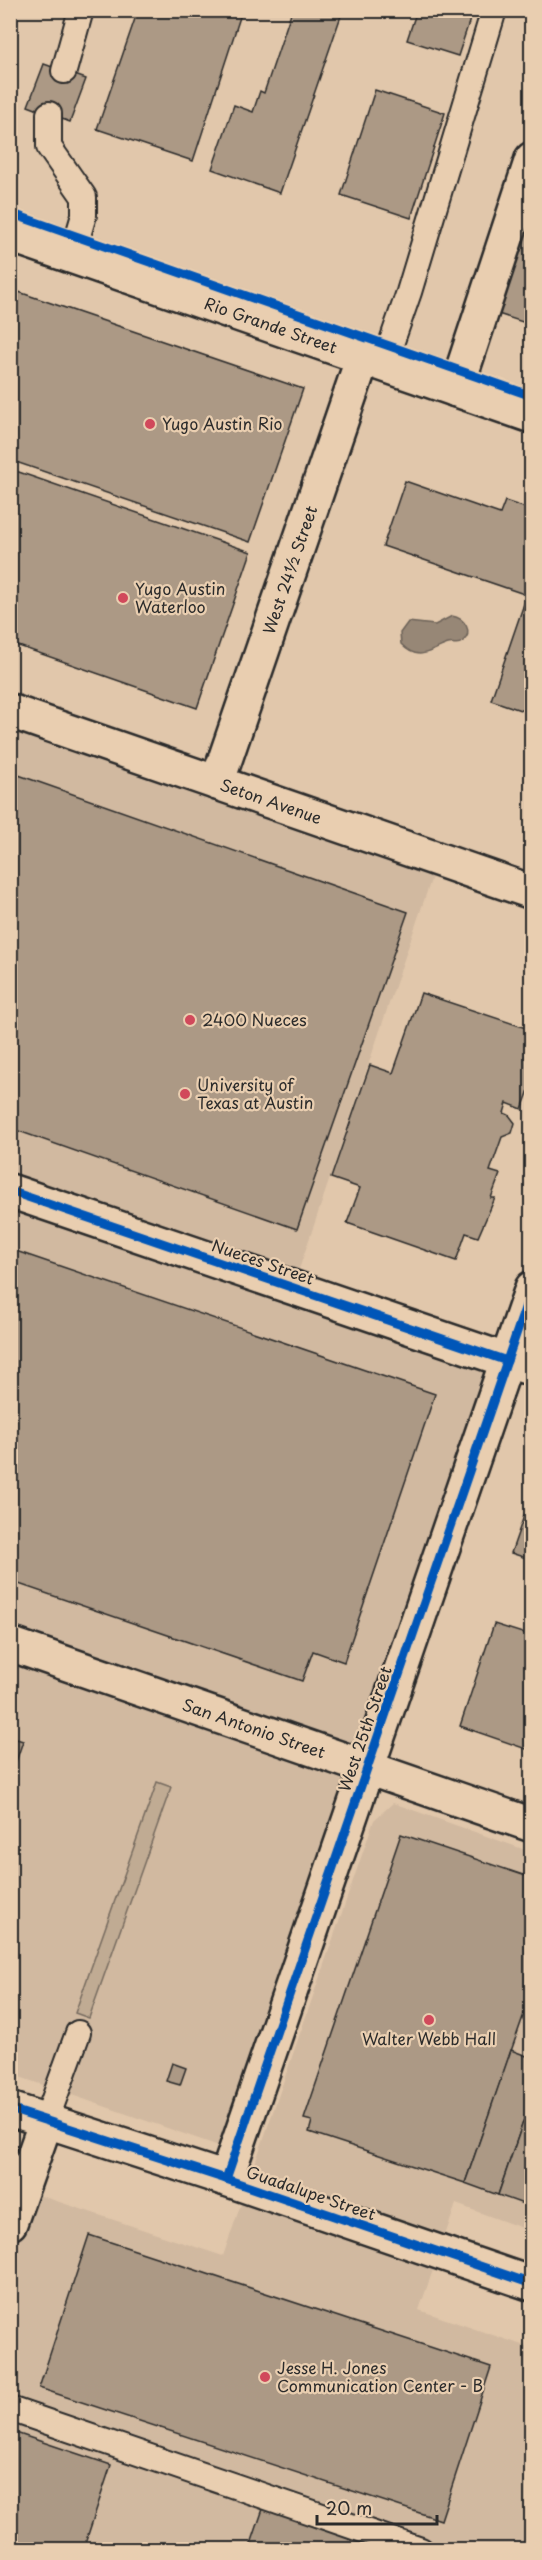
<svg xmlns="http://www.w3.org/2000/svg" width="542" height="2560" font-family="'Playpen Sans',sans-serif">
	<style>
		.built { fill: #d1b9a0 }
		.green { fill: #c0ab93; stroke: #766b5f; stroke-width: 1.5 }
		.water { fill: #978776; stroke: #6c6258; stroke-width: 1.5 }
		.building { fill: #ac9985; stroke: #2b2b2b; stroke-width: 1.5 }
		.lines { fill: none; stroke-linecap: round; stroke-linejoin: round }
		.lane-casing { stroke: #2b2b2b; stroke-width: 28 }
		.street-casing { stroke: #2b2b2b; stroke-width: 38 }
		.secondary-casing { stroke: #2b2b2b; stroke-width: 38 }
		.primary-casing { stroke: #2b2b2b; stroke-width: 38 }
		.lane { stroke: #e9ceb0; stroke-width: 24 }
		.street { stroke: #e9ceb0; stroke-width: 33 }
		.secondary { stroke: #e9ceb0; stroke-width: 33 }
		.primary { stroke: #e9ceb0; stroke-width: 33 }
		.cycleway-casing { stroke: #e9ceb0; stroke-width: 13 }
		.cycleway { stroke: #0057b8; stroke-width: 9 }
		.poi-dot { fill: #d1495b; stroke: #e9ceb0; stroke-width: 2 }
		.labels { text-anchor: middle; stroke-width: 4.5; stroke-linejoin: round; paint-order: stroke }
		.street-label { font-size: 16px; fill: #2b2b2b; stroke: #e9ceb0 }
		.poi-label { font-size: 16px; fill: #2b2b2b; stroke: #e9ceb0; text-anchor: start }
	</style>
	<rect width="100%" height="100%" fill="#e1c7ab"/>
	<filter id="ink" filterUnits="userSpaceOnUse"><feTurbulence type="fractalNoise" baseFrequency=".0167" numOctaves="2"/><feDisplacementMap in="SourceGraphic" scale="12" xChannelSelector="R" yChannelSelector="G"/><feConvolveMatrix kernelMatrix="1 2 1 2 8 2 1 2 1" color-interpolation-filters="sRGB"/></filter>
	<g filter="url(#ink)">
		<g class="built">
			<path d="M 11,723 L 435,868 L 293,1287 L 507,1361 L 367,1768 L 11,1644 Z"/>
			<path d="M 10,1650 L 349,1778 L 222,2147 L 11,2074 Z"/>
			<path d="M 393,1803 L 531,1852 L 531,2231 L 456,2204 L 419,2310 L 531,2348 L 531,2549 L 11,2550 L 11,2186 L 223,2256 L 374,1820 Z"/>
		</g>
		<path class="green" d="M 157,1782 L 171,1787 L 89,2018 L 75,2013 Z"/>
		<path class="water" d="M 452,616 C 464,618 475,632 462,642 C 457,646 454,642 448,644 C 430,650 419,663 401,644 L 400,633 L 408,622 L 435,625 Z"/>
		<g class="building">
			<path d="M 138,10 L 230,10 L 241,14 L 193,161 L 97,129 Z"/>
			<path d="M 292,10 L 343,10 L 280,193 L 212,169 L 234,105 L 253,112 L 260,91 L 264,93 Z"/>
			<path d="M 417,10 L 473,10 L 458,56 L 407,40 Z"/>
			<path d="M 44,64 L 86,79 L 70,122 L 28,106 Z"/>
			<path d="M 375,90 L 445,113 L 411,218 L 341,195 Z"/>
			<path d="M 532,204 L 532,325 L 495,313 Z"/>
			<path d="M 10,289 L 303,389 L 250,542 L 10,460 Z"/>
			<path d="M 10,469 L 251,552 L 197,708 L 10,643 Z"/>
			<path d="M 405,481 L 500,514 L 505,501 L 532,510 L 532,714 L 491,700 L 527,595 L 383,546 Z"/>
			<path d="M 10,772 L 408,912 L 297,1229 L 10,1128 Z"/>
			<path d="M 421,993 L 532,1030 L 532,1082 L 522,1109 L 507,1103 L 504,1113 L 509,1115 L 515,1123 L 512,1133 L 502,1137 L 490,1171 L 500,1174 L 491,1198 L 495,1198 L 478,1237 L 466,1233 L 456,1261 L 347,1223 L 360,1188 L 331,1178 L 370,1065 L 393,1073 Z"/>
			<path d="M 10,1249 L 435,1394 L 344,1662 L 313,1651 L 302,1681 L 10,1581 Z"/>
			<path d="M 532,1493 L 532,1560 L 511,1553 Z"/>
			<path d="M 494,1624 L 532,1636 L 532,1751 L 460,1726 Z"/>
			<path d="M 10,1737 L 23,1741 L 10,1779 Z"/>
			<path d="M 401,1834 L 532,1878 L 532,1991 L 465,2183 L 309,2132 L 312,2121 L 304,2119 Z"/>
			<path d="M 511,2050 L 532,2058 L 532,2096 L 498,2195 L 465,2183 Z"/>
			<path d="M 172,2063 L 186,2068 L 180,2085 L 166,2081 Z"/>
			<path d="M 532,2096 L 532,2199 L 529,2206 L 498,2195 Z"/>
			<path d="M 89,2235 L 491,2367 L 441,2520 L 39,2388 Z"/>
			<path d="M 10,2431 L 111,2465 L 83,2550 L 10,2550 Z"/>
			<path d="M 264,2506 L 364,2540 L 362,2547 L 370,2550 L 249,2550 Z"/>
		</g>
		<g class="lines">
			<g class="lane-casing">
				<g id="lane">
					<path d="M 64,71 L 81,10"/>
					<path d="M 49,114 L 49,147 L 84,197 L 84,215 L 72,256"/>
					<path d="M 384,364 L 409,292 L 494,10"/>
					<path d="M 46,2121 L 78,2033"/>
					<path d="M 10,2409 L 421,2550"/>
				</g>
			</g>
			<g class="street-casing">
				<g id="street">
					<path d="M 456,390 L 532,159"/>
					<path id="s1" d="M 10,711 L 532,892"/>
					<path d="M 217,783 L 363,357"/>
					<path id="s2" d="M 10,1644 L 532,1825"/>
					<path d="M 226,2179 L 532,1288"/>
					<path d="M 10,2223 L 46,2121"/>
				</g>
			</g>
			<g class="secondary-casing">
				<g id="secondary">
					<path id="s3" d="M 10,235 L 532,416"/>
					<path d="M 10,1191 L 532,1369"/>
				</g>
			</g>
			<g class="primary-casing">
				<path id="primary" d="M 10,2109 L 226,2179 L 532,2284"/>
			</g>
			<use href="#lane" class="lane"/>
			<use href="#street" class="street"/>
			<use href="#secondary" class="secondary"/>
			<use href="#primary" class="primary"/>
			<g class="cycleway-casing">
				<g id="cycleway">
					<path d="M 10,213 L 532,396"/>
					<path d="M 10,1191 L 507,1361"/>
					<path d="M 10,2109 L 226,2179 L 532,2284"/>
					<path d="M 226,2179 L 532,1288"/>
				</g>
			</g>
			<use href="#cycleway" class="cycleway"/>
		</g>
	</g>
	<g class="poi-dot">
		<circle cx="150" cy="424" r="6"/>
		<circle cx="123" cy="598" r="6"/>
		<circle cx="190" cy="1020" r="6"/>
		<circle cx="185" cy="1094" r="6"/>
		<circle cx="429" cy="2020" r="6"/>
		<circle cx="265" cy="2377" r="6"/>
	</g>
	<g class="labels">
		<g class="street-label">
			<text dy="6" stroke="none"><textPath href="#s3" startOffset="276">Rio Grande Street</textPath></text>
			<text transform="translate(290 570) rotate(-71)" y="6">West 24½ Street</text>
			<text dy="6" stroke="none"><textPath href="#s1" startOffset="276">Seton Avenue</textPath></text>
			<text transform="translate(263 1262) rotate(19)" y="6">Nueces Street</text>
			<text dy="6" stroke="none"><textPath href="#s2" startOffset="258">San Antonio Street</textPath></text>
			<text transform="translate(365 1729) rotate(-71)" y="6">West 25th Street</text>
			<text transform="translate(311 2193) rotate(19)" y="6">Guadalupe Street</text>
		</g>
		<g class="poi-label">
			<text x="162" y="430">Yugo Austin Rio</text>
			<text x="135" y="595">Yugo Austin<tspan x="135" dy="18">Waterloo</tspan></text>
			<text x="202" y="1026">2400 Nueces</text>
			<text x="197" y="1091">University of<tspan x="197" dy="18">Texas at Austin</tspan></text>
			<text x="429" y="2045" text-anchor="middle">Walter Webb Hall</text>
			<text x="277" y="2374">Jesse H. Jones<tspan x="277" dy="18">Communication Center - B</tspan></text>
		</g>
	</g>
	<rect width="542" height="2560" fill="none" stroke="#e9ceb0" stroke-width="36"/>
	<rect x="18" y="18" width="506" height="2524" fill="none" stroke="#2b2b2b" stroke-width="2" filter="url(#ink)"/>
	<path d="M317 2515v9h120v-9" fill="none" stroke="#2b2b2b" stroke-width="3"/>
	<text x="326" y="2515" font-size="18" fill="#2b2b2b" stroke="#e9ceb0" stroke-width="4.5" paint-order="stroke">20 m</text>
</svg>
